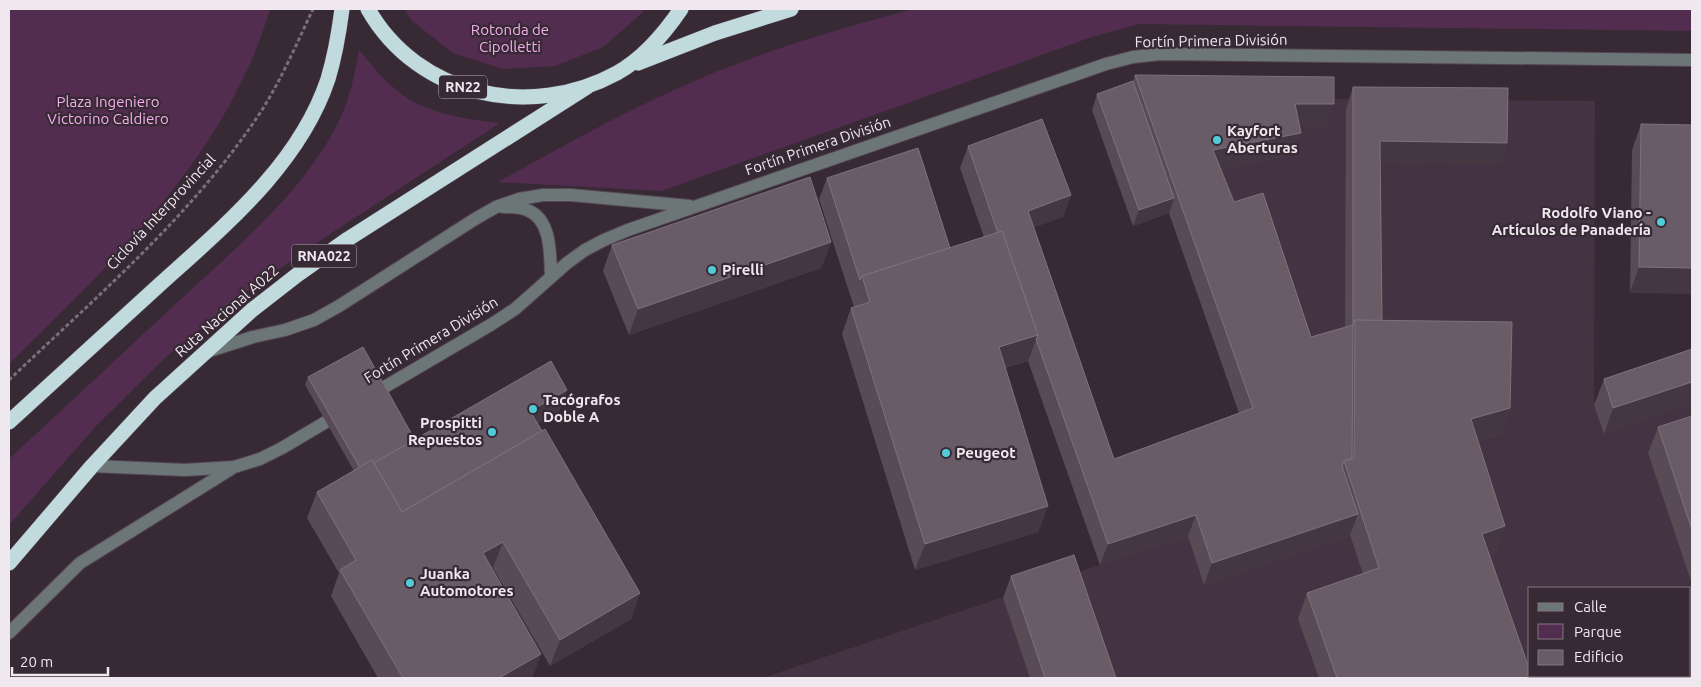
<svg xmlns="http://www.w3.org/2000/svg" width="1701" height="687" font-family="Ubuntu,sans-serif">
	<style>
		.built { fill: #443342; fill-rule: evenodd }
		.green { fill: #532d4f }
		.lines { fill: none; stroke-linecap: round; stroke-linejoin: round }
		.minor-casing { stroke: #554853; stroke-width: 14 }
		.highway-casing { stroke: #554853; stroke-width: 16 }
		.path { stroke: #7a6f78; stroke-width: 3; stroke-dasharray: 4 2.5; stroke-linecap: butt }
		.minor { stroke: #6c7677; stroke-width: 12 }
		.highway { stroke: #c1dadd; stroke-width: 15 }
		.wall { fill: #584b56 }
		.shaded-wall { fill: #443742 }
		.building { fill: #695c67; stroke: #7e727c }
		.poi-dot { fill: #52cbd9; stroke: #372a35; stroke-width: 2 }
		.labels { text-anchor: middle; stroke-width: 4.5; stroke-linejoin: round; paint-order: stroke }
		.shield { fill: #372a35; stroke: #b8afb7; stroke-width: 1 }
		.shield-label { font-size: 14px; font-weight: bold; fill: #f0e8ef }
		.park-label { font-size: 15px; fill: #f6aded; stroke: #372a35 }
		.street-label { font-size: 15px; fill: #f0e8ef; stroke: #372a35 }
		.poi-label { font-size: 15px; font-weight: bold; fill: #f0e8ef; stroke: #372a35; text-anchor: start }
	</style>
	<rect width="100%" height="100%" fill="#372a35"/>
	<path class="built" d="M 1128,97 L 1595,101 L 1594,405 L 1692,372 L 1692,678 L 762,678 L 1273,507 ZM 1530,588 L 1690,588 L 1690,676 L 1530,676 Z"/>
	<g class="green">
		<path d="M 9,9 L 270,9 C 227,155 114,261 9,364 Z"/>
		<path d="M 404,9 L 645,9 L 642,13 L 603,47 L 555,66 L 503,69 L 453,53 L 412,21 Z"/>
		<path d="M 913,9 L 1692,9 L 1692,31 L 1139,24 L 1089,38 L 661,191 L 498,182 C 570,142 642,102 718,71 C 782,45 847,27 913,9 Z"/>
		<path d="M 359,50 C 371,64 383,80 399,92 C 427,114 465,119 500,123 L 330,234 L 246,292 L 166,357 L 97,425 L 9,525 L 9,459 C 66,406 123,353 181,299 C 238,246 305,191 340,119 C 350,97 355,74 359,50 Z"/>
	</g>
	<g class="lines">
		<g class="minor-casing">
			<g id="minor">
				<path d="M 503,207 C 511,207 520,207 527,210 C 552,219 550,255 551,277"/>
				<path d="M 206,352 L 253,337 L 285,330 L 314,320 L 339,306 L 475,219 L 496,207 L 519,199 L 543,195 L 571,195 L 690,206"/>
				<path d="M 371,395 L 492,324 L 515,309 L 567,263 L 585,250 L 604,240 L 628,230 L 1106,64 L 1133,57 L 1160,54 L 1692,60"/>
				<path d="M 92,466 L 185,470 L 234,467 L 260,459 L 282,448 L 341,413"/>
				<path d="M 9,633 L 80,563 L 231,469"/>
			</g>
		</g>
		<g class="highway-casing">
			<g id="highway">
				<path d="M 368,9 C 418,97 531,120 617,73 C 644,58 664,34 681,9"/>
				<path d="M 638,63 L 715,33 L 791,9"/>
				<path d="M 9,422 C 58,377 108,332 157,287 C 222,228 299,166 328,79 C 335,56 339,32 342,9"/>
				<path d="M 9,563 L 92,466 L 155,398 L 252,310 L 297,275 L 348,239 L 587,87"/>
			</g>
		</g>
		<path class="path" d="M 9,380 C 97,296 194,214 262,110 C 282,78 297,43 313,9"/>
		<use href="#minor" class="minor"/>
		<use href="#highway" class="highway"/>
	</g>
	<g class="wall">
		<path d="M 1135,75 L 1326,126 L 1300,125 L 1294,154 L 1221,169 L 1234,202 L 1311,337 L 1345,327 L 1346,109 L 1353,87 L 1507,143 L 1500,164 L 1380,162 L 1382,321 L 1510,408 L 1501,434 L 1477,441 L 1505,526 L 1496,552 L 1489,555 L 1532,678 L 1319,678 L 1298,619 L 1307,593 L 1363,574 L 1350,535 L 1204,585 L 1188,536 L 1100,565 L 1028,361 L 1005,368 L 1048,506 L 1038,532 L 915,570 L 842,334 L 851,308 L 854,307 L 819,199 L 827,178 L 950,248 L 984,237 L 960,168 L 968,146 L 1071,195 L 1063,217 L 1034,227 L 1114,459 L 1239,413 L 1169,213 L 1133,226 L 1092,110 L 1097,94 L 1133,81 Z"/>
		<path d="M 1641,124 L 1692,125 L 1630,293 L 1632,150 Z"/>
		<path d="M 831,242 L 821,268 L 629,335 L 603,271 L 612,245 Z"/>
		<path d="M 1692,349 L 1604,434 L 1594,405 L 1604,379 Z"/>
		<path d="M 308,377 L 415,440 L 567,390 L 559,411 L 537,424 L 640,593 L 631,619 L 550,666 L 493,568 L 492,569 L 541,654 L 532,678 L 378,678 L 331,596 L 339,573 L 307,518 L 317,492 L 354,471 L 305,385 Z"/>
		<path d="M 1692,416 L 1692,584 L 1648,453 L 1658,427 Z"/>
		<path d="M 1011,576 L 1116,678 L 1030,678 L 1003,598 Z"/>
	</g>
	<g class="shaded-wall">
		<path d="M 1295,104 L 1334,104 L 1326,126 L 1287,125 Z"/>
		<path d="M 1301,133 L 1294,154 L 1206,172 L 1213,150 Z"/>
		<path d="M 1380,141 L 1507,143 L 1500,164 L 1372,162 Z"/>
		<path d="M 1071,195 L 1063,217 L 1020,232 L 1028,211 Z"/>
		<path d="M 1174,198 L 1169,213 L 1133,226 L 1139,210 Z"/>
		<path d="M 831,242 L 821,268 L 629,335 L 638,309 Z"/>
		<path d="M 1639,267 L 1692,268 L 1692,294 L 1630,293 Z"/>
		<path d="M 1038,335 L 1028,361 L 989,373 L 999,347 Z"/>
		<path d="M 1692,382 L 1692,404 L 1604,434 L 1613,408 Z"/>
		<path d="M 567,390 L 559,411 L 522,433 L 530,411 Z"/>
		<path d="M 1510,408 L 1501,434 L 1461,445 L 1471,419 Z"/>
		<path d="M 1048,506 L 1038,532 L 915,570 L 925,544 Z"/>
		<path d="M 1358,514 L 1350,535 L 1204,585 L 1212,563 Z"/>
		<path d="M 1196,515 L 1188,536 L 1100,565 L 1108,544 Z"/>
		<path d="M 1505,526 L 1496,552 L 1472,560 L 1482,534 Z"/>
		<path d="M 503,542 L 493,568 L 473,579 L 483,553 Z"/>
		<path d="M 640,593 L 631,619 L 550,666 L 560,640 Z"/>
		<path d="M 541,654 L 532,678 L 499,678 Z"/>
	</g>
	<g class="building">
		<path d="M 1135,75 L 1334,77 L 1334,104 L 1295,104 L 1301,133 L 1213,150 L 1234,202 L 1263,193 L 1311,337 L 1353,325 L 1352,458 L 1344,461 L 1342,466 L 1358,514 L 1212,563 L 1196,515 L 1108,544 L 1036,339 L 1038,335 L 1002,231 L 998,233 L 968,146 L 1042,119 L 1071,195 L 1028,211 L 1114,459 L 1253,408 Z"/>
		<path d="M 1133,81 L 1174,198 L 1139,210 L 1097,94 Z"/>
		<path d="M 1353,87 L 1508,88 L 1507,143 L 1380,141 L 1382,321 L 1355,320 L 1353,325 Z"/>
		<path d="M 1641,124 L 1692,125 L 1692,268 L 1639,267 Z"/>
		<path d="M 918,148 L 950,248 L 862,276 L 860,280 L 827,178 Z"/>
		<path d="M 810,177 L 831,242 L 638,309 L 612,245 Z"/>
		<path d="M 1002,231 L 1038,335 L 999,347 L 1048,506 L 925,544 L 851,308 L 870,302 L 862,276 Z"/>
		<path d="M 1355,320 L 1512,322 L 1510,408 L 1471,419 L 1505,526 L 1482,534 L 1530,671 L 1530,676 L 1531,676 L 1532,678 L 1337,678 L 1307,593 L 1379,568 L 1344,461 L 1354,458 Z"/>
		<path d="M 363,347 L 415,440 L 374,463 L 372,460 L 360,468 L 308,377 Z"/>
		<path d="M 1692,349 L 1692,382 L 1613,408 L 1604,379 Z"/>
		<path d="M 551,361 L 567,390 L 530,411 L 542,431 L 402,512 L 374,463 Z"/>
		<path d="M 1692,416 L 1692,530 L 1658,427 Z"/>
		<path d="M 545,429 L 640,593 L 560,640 L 503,542 L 483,553 L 541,654 L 499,678 L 403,678 L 340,570 L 356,560 L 317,492 L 372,460 L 402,512 Z"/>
		<path d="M 1074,555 L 1116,678 L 1045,678 L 1011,576 Z"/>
	</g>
	<g class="poi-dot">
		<circle cx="1217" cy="140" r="5"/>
		<circle cx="1661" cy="222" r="5"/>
		<circle cx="712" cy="270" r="5"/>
		<circle cx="533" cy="409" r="5"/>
		<circle cx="492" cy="432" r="5"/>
		<circle cx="946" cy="453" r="5"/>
		<circle cx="410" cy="583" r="5"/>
	</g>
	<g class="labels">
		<g class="shield">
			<rect x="439" y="75.5" width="48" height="23" rx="4"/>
			<rect x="291.5" y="244.5" width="65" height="23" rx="4"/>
		</g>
		<g class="shield-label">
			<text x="463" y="92">RN22</text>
			<text x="324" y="261">RNA022</text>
		</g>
		<g class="park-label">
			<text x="510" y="35">Rotonda de<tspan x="510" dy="17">Cipolletti</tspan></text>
			<text x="108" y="107">Plaza Ingeniero<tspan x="108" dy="17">Victorino Caldiero</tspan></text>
		</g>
		<g class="street-label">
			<text transform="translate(1211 41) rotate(-1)" y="5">Fortín Primera División</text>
			<text transform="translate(818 146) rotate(-19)" y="5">Fortín Primera División</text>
			<text transform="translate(161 212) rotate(-47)" y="5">Ciclovía Interprovincial</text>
			<text transform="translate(227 311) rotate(-41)" y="5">Ruta Nacional A022</text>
			<text transform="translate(431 340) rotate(-31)" y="5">Fortín Primera División</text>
		</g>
		<g class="poi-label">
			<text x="1227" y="136">Kayfort<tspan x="1227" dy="17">Aberturas</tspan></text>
			<text x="1651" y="218" text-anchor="end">Rodolfo Viano -<tspan x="1651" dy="17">Artículos de Panadería</tspan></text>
			<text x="722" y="275">Pirelli</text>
			<text x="543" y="405">Tacógrafos<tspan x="543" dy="17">Doble A</tspan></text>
			<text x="482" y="428" text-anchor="end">Prospitti<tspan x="482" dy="17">Repuestos</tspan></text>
			<text x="956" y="458">Peugeot</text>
			<text x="420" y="579">Juanka<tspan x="420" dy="17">Automotores</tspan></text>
		</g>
	</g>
	<rect width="1701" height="687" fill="none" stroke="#f0e8ef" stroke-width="20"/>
	<rect x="1528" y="587" width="162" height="90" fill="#372a35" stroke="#81767f"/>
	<rect x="1538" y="603" width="25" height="8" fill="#6c7677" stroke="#81767f"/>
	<text x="1574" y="612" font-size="15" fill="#f0e8ef">Calle</text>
	<rect x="1538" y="624" width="25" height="15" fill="#532d4f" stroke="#81767f"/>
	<text x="1574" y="637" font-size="15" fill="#f0e8ef">Parque</text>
	<rect x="1538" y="650" width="25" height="15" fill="#695c67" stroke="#81767f"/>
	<text x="1574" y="662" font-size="15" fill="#f0e8ef">Edificio</text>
	<path d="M12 667v8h96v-8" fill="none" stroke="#f0e8ef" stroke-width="2.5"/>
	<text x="20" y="667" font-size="15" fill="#f0e8ef" stroke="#372a35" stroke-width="4" paint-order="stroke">20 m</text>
</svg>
